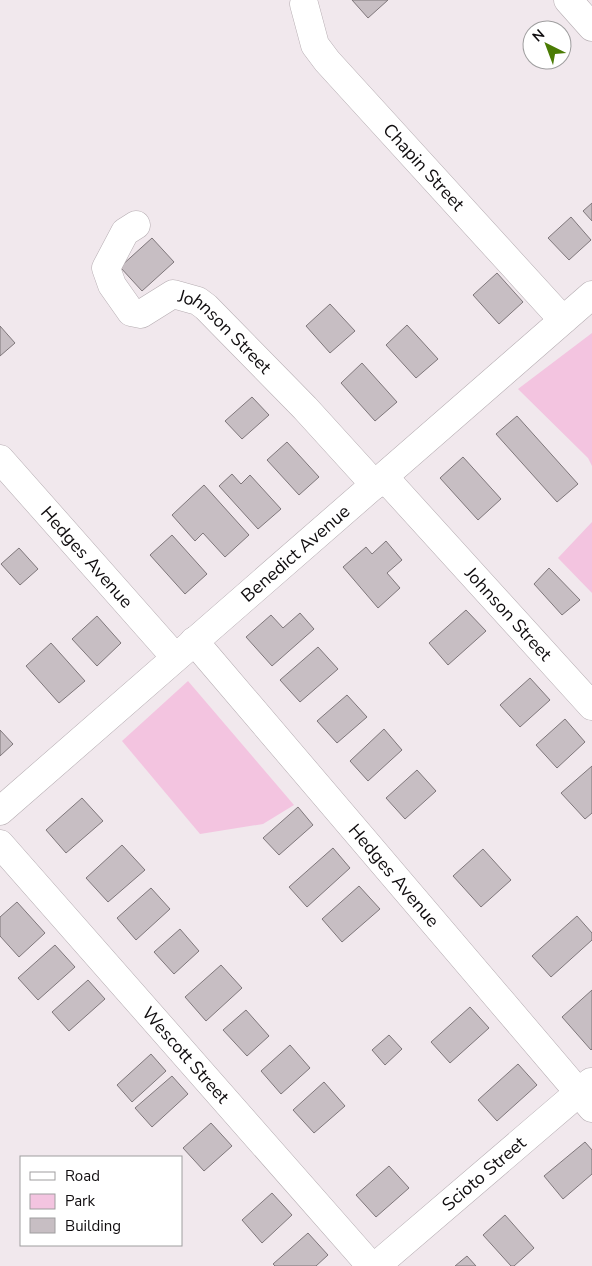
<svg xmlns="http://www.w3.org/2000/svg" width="592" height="1266" font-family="'Nunito Sans',sans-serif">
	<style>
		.green { fill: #f3c4e0 }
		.building { fill: #c7bec3; stroke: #7f777b }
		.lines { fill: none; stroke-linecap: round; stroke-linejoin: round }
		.minor-casing { stroke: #b5acb1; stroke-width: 29 }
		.minor { stroke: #fff; stroke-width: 28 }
		.labels { text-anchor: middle; stroke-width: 4.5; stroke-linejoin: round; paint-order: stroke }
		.street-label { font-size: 18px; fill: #100d0f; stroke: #fff }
	</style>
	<rect width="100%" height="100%" fill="#f1e8ed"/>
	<g class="green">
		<path d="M 592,333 L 592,466 L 588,458 L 518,389 Z"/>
		<path d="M 592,522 L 592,593 L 558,558 Z"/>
		<path d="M 188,681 L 294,805 L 263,824 L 200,834 L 122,741 Z"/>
	</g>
	<g class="building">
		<path d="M 352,0 L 388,0 L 368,18 Z"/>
		<path d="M 592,203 L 592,221 L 583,211 Z"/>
		<path d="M 571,217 L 591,240 L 569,260 L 548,238 Z"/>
		<path d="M 152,238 L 174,262 L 142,291 L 120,267 Z"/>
		<path d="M 497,273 L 523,302 L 499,324 L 473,295 Z"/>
		<path d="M 330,304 L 355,331 L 330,353 L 306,326 Z"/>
		<path d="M 407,325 L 438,359 L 416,378 L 386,345 Z"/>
		<path d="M 0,326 L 15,343 L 0,356 Z"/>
		<path d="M 362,363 L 397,402 L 375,421 L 341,383 Z"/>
		<path d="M 252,397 L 269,415 L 242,439 L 225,421 Z"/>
		<path d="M 517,416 L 578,484 L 557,502 L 496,434 Z"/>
		<path d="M 287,442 L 319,477 L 299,495 L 267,460 Z"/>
		<path d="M 463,457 L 501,499 L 478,520 L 440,478 Z"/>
		<path d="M 232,474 L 241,484 L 250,475 L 281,509 L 258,529 L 219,486 Z"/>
		<path d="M 204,485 L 249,535 L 225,557 L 203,533 L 195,541 L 172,515 Z"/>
		<path d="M 172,535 L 207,574 L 185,594 L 150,555 Z"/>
		<path d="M 386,541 L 402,560 L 387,573 L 400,588 L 378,608 L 343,567 L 366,547 L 372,554 Z"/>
		<path d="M 19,548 L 38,569 L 20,585 L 1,564 Z"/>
		<path d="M 549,568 L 580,600 L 562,615 L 534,584 Z"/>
		<path d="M 466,610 L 486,631 L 448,665 L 429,643 Z"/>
		<path d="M 300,613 L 314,629 L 272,666 L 246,637 L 271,615 L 283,628 Z"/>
		<path d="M 97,616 L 121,643 L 97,666 L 72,639 Z"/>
		<path d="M 51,643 L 85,681 L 59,703 L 26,666 Z"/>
		<path d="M 318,647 L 338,669 L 300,702 L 280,680 Z"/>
		<path d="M 530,678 L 550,700 L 520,727 L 500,705 Z"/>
		<path d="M 347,695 L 367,717 L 337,743 L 317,721 Z"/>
		<path d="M 565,719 L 585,742 L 557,768 L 536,745 Z"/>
		<path d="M 384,729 L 402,750 L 368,781 L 350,761 Z"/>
		<path d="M 0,730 L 13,744 L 0,756 Z"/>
		<path d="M 592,766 L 592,813 L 585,819 L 561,793 Z"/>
		<path d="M 417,770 L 436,791 L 405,819 L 386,798 Z"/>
		<path d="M 82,798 L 103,821 L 66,853 L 46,830 Z"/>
		<path d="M 298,807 L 313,825 L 279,855 L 263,838 Z"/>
		<path d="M 122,845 L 145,870 L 108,902 L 86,878 Z"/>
		<path d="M 333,848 L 350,868 L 307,907 L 289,887 Z"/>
		<path d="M 483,849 L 511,880 L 481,907 L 453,876 Z"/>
		<path d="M 359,886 L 380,909 L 342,942 L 322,919 Z"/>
		<path d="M 151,888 L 170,909 L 136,940 L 117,918 Z"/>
		<path d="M 17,902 L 45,933 L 19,957 L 0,936 L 0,917 Z"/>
		<path d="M 577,916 L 592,933 L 592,940 L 551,977 L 532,956 Z"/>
		<path d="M 180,929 L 199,951 L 174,974 L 154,952 Z"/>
		<path d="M 55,945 L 75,967 L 38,1000 L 18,978 Z"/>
		<path d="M 221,965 L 242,988 L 206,1021 L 185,997 Z"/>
		<path d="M 88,980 L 105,999 L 69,1031 L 52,1012 Z"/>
		<path d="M 592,990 L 592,1049 L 591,1050 L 562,1017 Z"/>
		<path d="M 470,1007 L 489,1028 L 450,1063 L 431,1042 Z"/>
		<path d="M 246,1010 L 269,1036 L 247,1056 L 223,1030 Z"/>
		<path d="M 389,1035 L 402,1049 L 385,1065 L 372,1050 Z"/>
		<path d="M 290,1045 L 310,1068 L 281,1094 L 261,1071 Z"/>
		<path d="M 151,1054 L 166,1071 L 132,1102 L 117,1085 Z"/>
		<path d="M 518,1064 L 537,1085 L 497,1121 L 478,1100 Z"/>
		<path d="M 172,1076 L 188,1094 L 152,1127 L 135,1108 Z"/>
		<path d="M 324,1082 L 345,1106 L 314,1133 L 293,1110 Z"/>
		<path d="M 211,1123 L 232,1146 L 204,1171 L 183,1148 Z"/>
		<path d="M 585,1142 L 592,1150 L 592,1174 L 563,1199 L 544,1176 Z"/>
		<path d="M 389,1166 L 409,1188 L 376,1217 L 356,1195 Z"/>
		<path d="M 272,1193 L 292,1215 L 262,1243 L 242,1220 Z"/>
		<path d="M 505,1215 L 534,1248 L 514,1266 L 511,1266 L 483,1235 Z"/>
		<path d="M 308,1233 L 328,1255 L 316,1266 L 275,1266 L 273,1264 Z"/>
		<path d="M 467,1256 L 476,1266 L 455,1266 Z"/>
	</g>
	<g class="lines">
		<g class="minor-casing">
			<g id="minor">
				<path d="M 568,0 L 592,27"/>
				<path id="s1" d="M 304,4 L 315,45 L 327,61 L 563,320"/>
				<path id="s2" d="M 136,225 L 125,232 L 106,268 L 112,285 L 131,312 L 141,314 L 173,294 L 198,301 L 206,307 L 305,408 L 375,485"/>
				<path id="s3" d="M 0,459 L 175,657"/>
				<path id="s4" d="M 384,477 L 592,706"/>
				<path id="s5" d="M 194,641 L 592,1108"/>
				<path id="s6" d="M 0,811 L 592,295"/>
				<path id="s7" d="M 0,844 L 371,1266"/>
				<path id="s8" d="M 376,1266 L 591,1082"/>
			</g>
		</g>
		<use href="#minor" class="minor"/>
	</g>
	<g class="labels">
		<g class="street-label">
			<text dy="6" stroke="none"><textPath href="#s1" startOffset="206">Chapin Street</textPath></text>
			<text dy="6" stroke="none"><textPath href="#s2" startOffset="218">Johnson Street</textPath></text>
			<text dy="6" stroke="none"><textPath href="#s6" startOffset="392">Benedict Avenue</textPath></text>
			<text dy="6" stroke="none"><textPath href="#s3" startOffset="131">Hedges Avenue</textPath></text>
			<text dy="6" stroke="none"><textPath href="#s4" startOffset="185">Johnson Street</textPath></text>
			<text dy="6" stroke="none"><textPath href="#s5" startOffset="308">Hedges Avenue</textPath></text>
			<text dy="6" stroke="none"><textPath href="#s7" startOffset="281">Wescott Street</textPath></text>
			<text dy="6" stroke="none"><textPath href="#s8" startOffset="142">Scioto Street</textPath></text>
		</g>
	</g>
	<rect x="20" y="1156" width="162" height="90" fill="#ffffff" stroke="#9f9e9f"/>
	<rect x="30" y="1172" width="25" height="8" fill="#ffffff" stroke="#9f9e9f"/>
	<text x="65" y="1181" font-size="15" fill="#100d0f">Road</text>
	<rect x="30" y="1194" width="25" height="15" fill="#f3c4e0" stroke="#9f9e9f"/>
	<text x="65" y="1206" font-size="15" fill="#100d0f">Park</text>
	<rect x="30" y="1218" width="25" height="15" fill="#c7bec3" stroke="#9f9e9f"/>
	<text x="65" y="1231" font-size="15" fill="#100d0f">Building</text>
	<g transform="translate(547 45) rotate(318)"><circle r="24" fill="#ffffff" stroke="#9f9e9f"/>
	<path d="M0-4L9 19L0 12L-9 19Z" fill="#4a7b03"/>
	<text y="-8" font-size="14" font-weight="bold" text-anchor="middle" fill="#100d0f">N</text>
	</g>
</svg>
